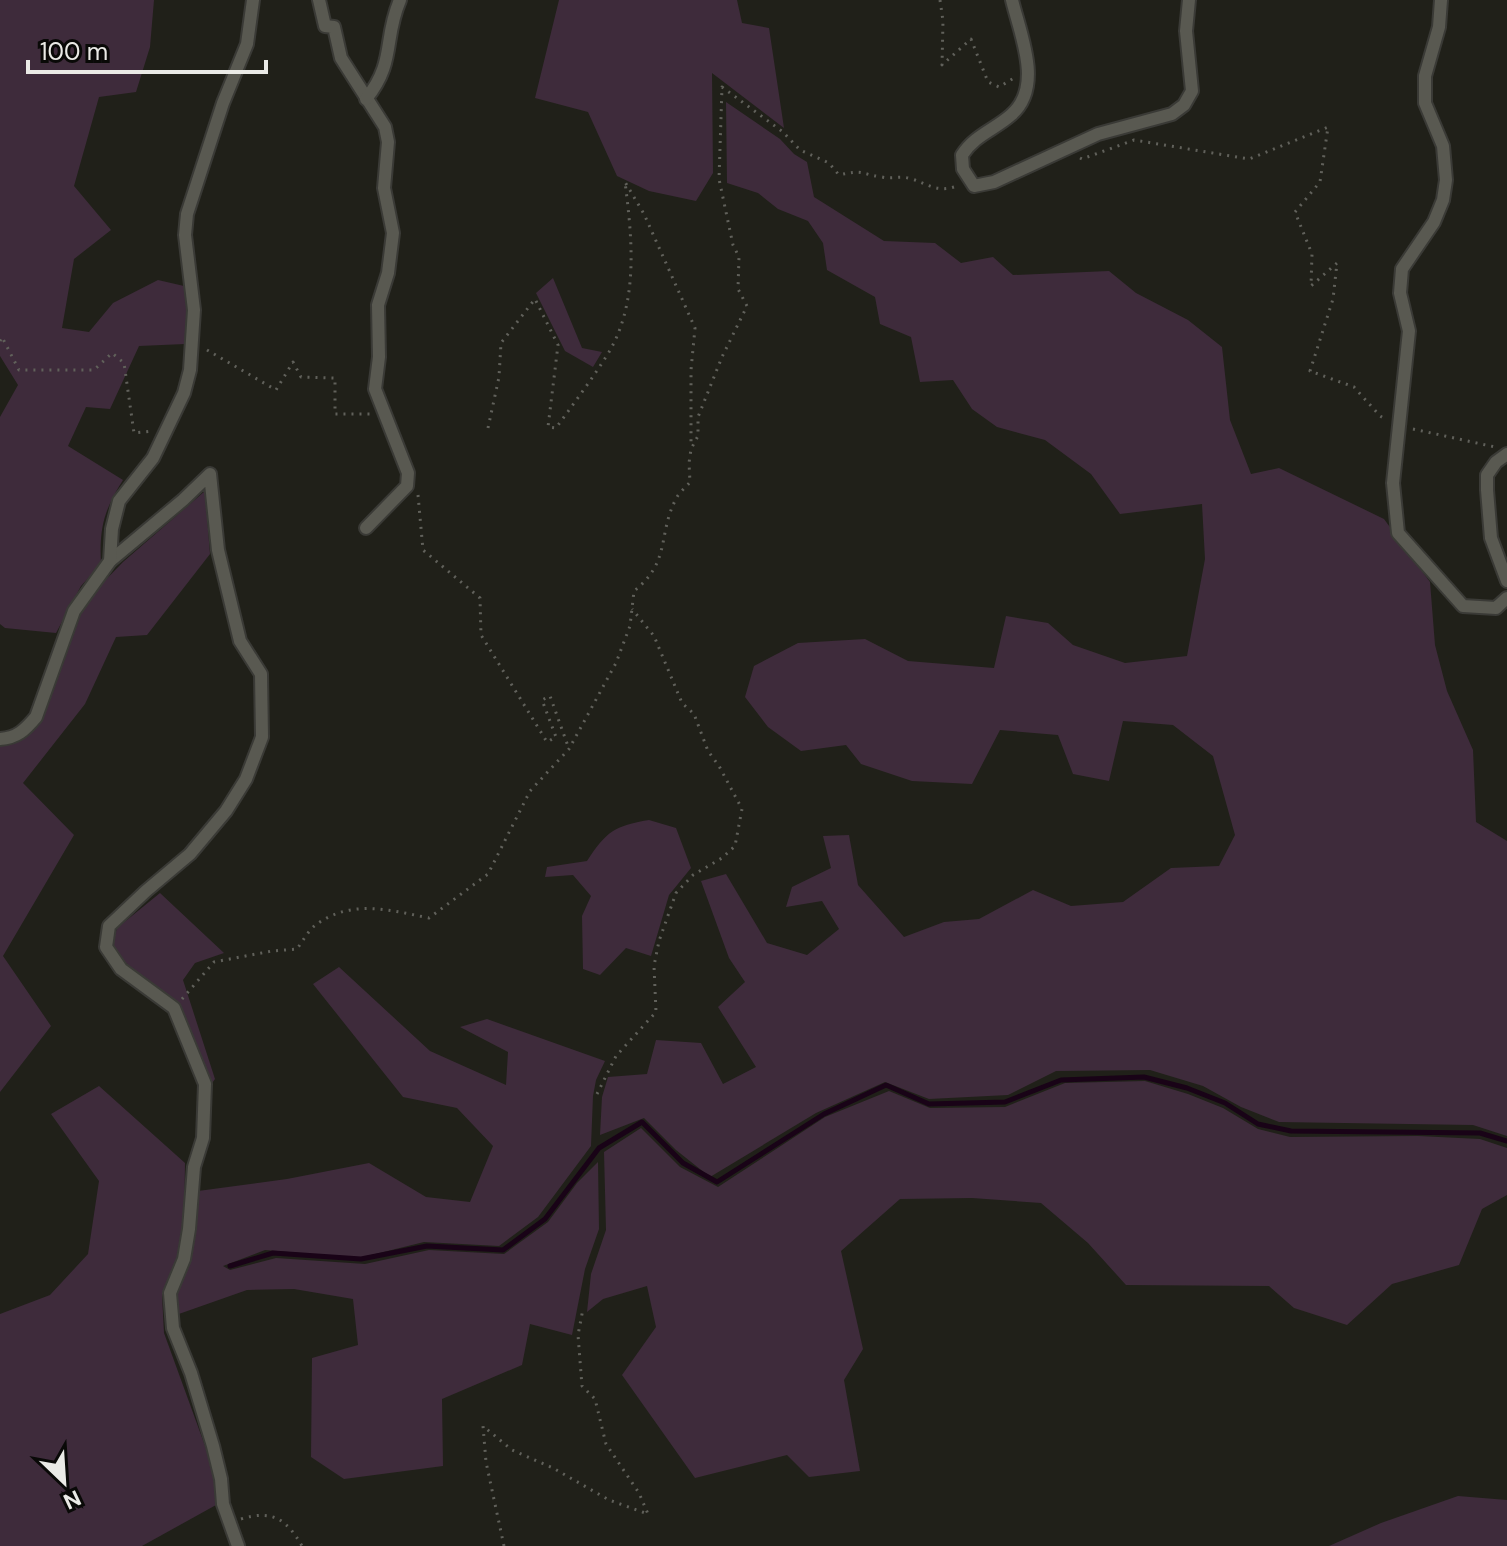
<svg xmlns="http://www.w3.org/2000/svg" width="1507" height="1546" font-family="'DM Sans',sans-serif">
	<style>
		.green { fill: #3e2b3b }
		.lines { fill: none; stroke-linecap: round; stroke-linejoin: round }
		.stream { stroke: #190317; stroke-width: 5 }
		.minor-casing { stroke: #3a3a36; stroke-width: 16 }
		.path { stroke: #61615b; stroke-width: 3; stroke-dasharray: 2 6; stroke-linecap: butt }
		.minor { stroke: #595951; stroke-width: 12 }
	</style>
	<rect width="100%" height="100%" fill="#202019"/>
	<g class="green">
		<path d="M 0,0 L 154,0 L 150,47 L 136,92 L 99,97 L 74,186 L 111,230 L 74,259 L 62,328 L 89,332 L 113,303 L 158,280 L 184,286 L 187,314 L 185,344 L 139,346 L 110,409 L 86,407 L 68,446 L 123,480 C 104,510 99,528 101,564 L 81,586 L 56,633 L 5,628 L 0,624 L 0,417 L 18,385 L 0,356 Z"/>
		<path d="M 559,0 L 737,0 L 742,23 L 769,28 L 784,128 L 712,73 L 713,173 L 696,201 L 649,191 L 617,176 L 588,112 L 535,98 Z"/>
		<path d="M 726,102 L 780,139 L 794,154 L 807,162 L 814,197 L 884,241 L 935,243 L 961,263 L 993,257 L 1013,275 L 1109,271 L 1136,293 L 1188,320 L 1222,347 L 1230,420 L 1251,474 L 1279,468 L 1384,519 L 1430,582 L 1435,645 L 1447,691 L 1473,750 L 1476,822 L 1507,841 L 1507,1136 L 1473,1125 L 1279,1122 L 1241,1107 L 1203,1086 L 1150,1070 L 1056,1071 L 1008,1095 L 929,1099 L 885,1082 L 816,1113 L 710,1177 L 676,1150 L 644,1118 L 600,1135 L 602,1097 L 608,1077 L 647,1074 L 656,1040 L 701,1043 L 723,1084 L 756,1067 L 718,1007 L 745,982 L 729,958 L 701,881 L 726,874 L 767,943 L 807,955 L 839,929 L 822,901 L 786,907 L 792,887 L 831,868 L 823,836 L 849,835 L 858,885 L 904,937 L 944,922 L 979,919 L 1033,890 L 1071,906 L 1123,902 L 1171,868 L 1219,866 L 1235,835 L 1213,756 L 1173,725 L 1123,721 L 1109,781 L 1073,774 L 1058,735 L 1000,730 L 972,784 L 912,781 L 861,764 L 846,745 L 801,751 L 768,727 L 745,697 L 754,666 L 798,643 L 865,639 L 908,661 L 994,668 L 1006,616 L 1048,623 L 1073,645 L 1125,663 L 1187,656 L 1205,559 L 1202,504 L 1120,514 L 1091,474 L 1045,440 L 997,427 L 972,409 L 953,380 L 920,382 L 911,337 L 880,324 L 875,297 L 827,270 L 823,243 L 808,221 L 778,209 L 758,193 L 727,183 Z"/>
		<path d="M 553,278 L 582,348 L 602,352 L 593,367 L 565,351 L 536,293 Z"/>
		<path d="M 205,491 L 210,554 L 147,635 L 116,637 L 85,704 L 23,783 L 74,835 L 3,956 L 51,1026 L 0,1092 L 0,744 L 38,722 L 49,703 L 86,600 L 123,562 Z"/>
		<path d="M 649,820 L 676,828 L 691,868 L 669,895 L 651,956 L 626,948 L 600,975 L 583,969 L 582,916 L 591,896 L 573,875 L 545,877 L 547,867 L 587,861 C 607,831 614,826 649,820 Z"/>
		<path d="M 160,893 L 224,953 L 195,963 L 183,980 L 215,1079 L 210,1086 C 203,1065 188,1014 173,1000 C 152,980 129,972 112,946 L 117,928 Z"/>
		<path d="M 339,967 L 430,1051 L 506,1085 L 508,1052 L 460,1027 L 487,1019 L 605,1061 L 596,1080 L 593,1096 L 591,1146 L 538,1217 L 499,1246 L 424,1242 L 359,1258 L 265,1250 L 223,1266 L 230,1270 L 276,1258 L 365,1264 L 429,1250 L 504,1254 L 548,1222 L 577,1183 L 598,1162 L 599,1229 L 585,1269 L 572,1335 L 530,1324 L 522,1365 L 442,1399 L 443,1466 L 344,1479 L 311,1457 L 312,1358 L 358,1345 L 353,1299 L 294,1289 L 247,1290 L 176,1315 L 178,1281 L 190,1252 L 196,1225 L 198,1191 L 287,1179 L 369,1163 L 426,1197 L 470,1202 L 493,1146 L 457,1108 L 403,1097 L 313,984 Z"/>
		<path d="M 1145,1081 L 1188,1094 L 1223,1108 L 1258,1129 L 1290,1137 L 1418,1136 L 1480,1139 L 1507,1148 L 1507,1195 L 1482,1209 L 1459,1265 L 1392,1284 L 1347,1325 L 1294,1308 L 1269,1286 L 1126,1285 L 1088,1243 L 1041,1203 L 972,1198 L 900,1199 L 841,1251 L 863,1349 L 844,1380 L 860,1471 L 809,1477 L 787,1455 L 695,1478 L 622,1375 L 656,1327 L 647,1286 L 603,1299 L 587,1312 L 591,1274 L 606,1230 L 604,1152 L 641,1128 L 680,1167 L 718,1187 L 825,1117 L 889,1091 L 930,1108 L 1005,1107 L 1065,1083 Z"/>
		<path d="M 99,1086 L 185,1163 L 184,1232 L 177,1259 L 162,1295 L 164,1333 L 208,1454 L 216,1486 L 216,1505 L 142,1546 L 0,1546 L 0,1314 L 50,1295 L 88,1254 L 99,1181 L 51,1114 Z"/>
		<path d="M 1458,1496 L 1507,1500 L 1507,1546 L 1329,1546 L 1381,1523 Z"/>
	</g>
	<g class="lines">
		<path class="stream" d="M 230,1266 L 273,1253 L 361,1259 L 427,1246 L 503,1250 L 545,1219 L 599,1148 L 642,1122 L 683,1163 L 717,1182 L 824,1114 L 886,1085 L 929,1104 L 1005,1102 L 1061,1080 L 1144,1077 L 1187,1088 L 1225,1103 L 1258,1124 L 1291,1131 L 1480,1133 L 1507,1141"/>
		<g class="minor-casing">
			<g id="minor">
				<path d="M 319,0 L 325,26 L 334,27 L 341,58 L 385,127 L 388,142 L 384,188 L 393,233 L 388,273 L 378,305 L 379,357 L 375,389 L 408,473 L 407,486 L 366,528"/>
				<path d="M 1012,0 C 1020,34 1044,87 1011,115 C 994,130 975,135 962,155 L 963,169 L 974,186 L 994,182 L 1098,134 L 1172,114 L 1184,105 L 1192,91 L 1186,31 L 1189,0"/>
				<path d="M 1441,0 L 1439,27 L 1425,76 L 1425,103 L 1443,146 L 1446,180 L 1443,200 L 1434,222 L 1402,269 L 1400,293 L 1409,331 L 1393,483 L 1398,533 L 1463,606 L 1496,608 L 1507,598"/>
				<path d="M 366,99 C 396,62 383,39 400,0"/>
				<path d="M 1507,454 L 1496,462 L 1487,475 L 1487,490 L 1491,538 L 1507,581"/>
				<path d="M 110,561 L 183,500 L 210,474 L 218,550 L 240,641 L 261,674 L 262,737 L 246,779 L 226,811 L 190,854 L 146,891 L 109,926 L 106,947 L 121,969 L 174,1008 L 205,1084 L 203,1138 L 194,1167 L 189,1229 L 184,1259 L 170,1293 L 173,1328 L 191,1373 L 213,1446 L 221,1479 L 223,1504 L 238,1546"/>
				<path d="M 0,739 C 17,738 25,730 36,717 L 74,611 L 110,561 L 112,529 L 119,501 L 153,458 L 184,393 L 190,370 L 194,310 L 185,235 L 187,214 L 223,103 L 247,44 L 253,0"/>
			</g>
		</g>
		<g class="path">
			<path d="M 940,0 L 943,21 L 942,65 L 971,39 L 988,82 L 999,87 L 1014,78"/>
			<path d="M 1080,158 L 1082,159 L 1134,140 L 1249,159 L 1328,127 L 1320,182 L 1295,212 L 1312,254 L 1311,286 L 1337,263 L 1333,299 L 1310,371 L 1354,387 L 1380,416 L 1387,420"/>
			<path d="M 0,341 L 2,337 L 19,370 L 94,370 L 112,353 L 124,363 L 134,433 L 152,431"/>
			<path d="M 207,350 L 276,390 L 293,362 L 301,377 L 335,378 L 335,414 L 371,414"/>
			<path d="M 488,428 L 499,377 L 501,343 L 535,299 L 558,345 L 548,427 L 556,428 C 574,403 593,378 609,352 C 639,301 632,237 625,182 L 644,214 L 695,328 L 691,370 L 691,446"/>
			<path d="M 1413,429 L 1495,447"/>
			<path d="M 418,495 L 423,550 L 480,598 L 481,635 L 547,742 L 556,737 L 542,700 L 550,696 L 569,749"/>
			<path d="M 182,999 L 214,962 L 272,951 L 297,949 C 303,941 309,929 317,924 C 352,899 390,910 429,918 L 488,874 L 530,791 L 569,749 L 616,663 L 630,626 L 634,591 C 672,561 657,533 677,497 C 680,492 686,487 690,482 L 689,463 L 691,449 L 698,436 L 698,417 L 722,357 L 747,306 L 738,289 L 739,257 L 733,245 L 719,179 L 722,87 L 783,132 L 800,150 L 829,163 L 839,175 C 865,169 859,174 882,177 C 891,179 900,176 908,178 C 926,182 935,194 957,186"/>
			<path d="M 597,1094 L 616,1056 L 656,1012 L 654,966 L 659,941 L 676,893 L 693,875 L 722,858 L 735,846 L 742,809 L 719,766 L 708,751 L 694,714 L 682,703 L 654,636 L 632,609"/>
			<path d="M 241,1519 C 273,1509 287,1520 302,1546"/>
			<path d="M 504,1546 L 486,1462 L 483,1426 L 512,1450 L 553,1468 L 609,1500 L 648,1514 L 639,1493 L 606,1444 L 595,1399 L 582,1386 L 578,1335 L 583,1309"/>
		</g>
		<use href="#minor" class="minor"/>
	</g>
	<g transform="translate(64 1482) rotate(155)" stroke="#090907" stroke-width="6" paint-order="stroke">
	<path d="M0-6L14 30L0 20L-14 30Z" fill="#eaeae6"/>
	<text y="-12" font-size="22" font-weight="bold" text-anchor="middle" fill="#eaeae6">N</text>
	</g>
	<path d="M28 60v12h238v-12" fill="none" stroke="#eaeae6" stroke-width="4"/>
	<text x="40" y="60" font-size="24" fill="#eaeae6" stroke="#090907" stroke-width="6" paint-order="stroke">100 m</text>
</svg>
